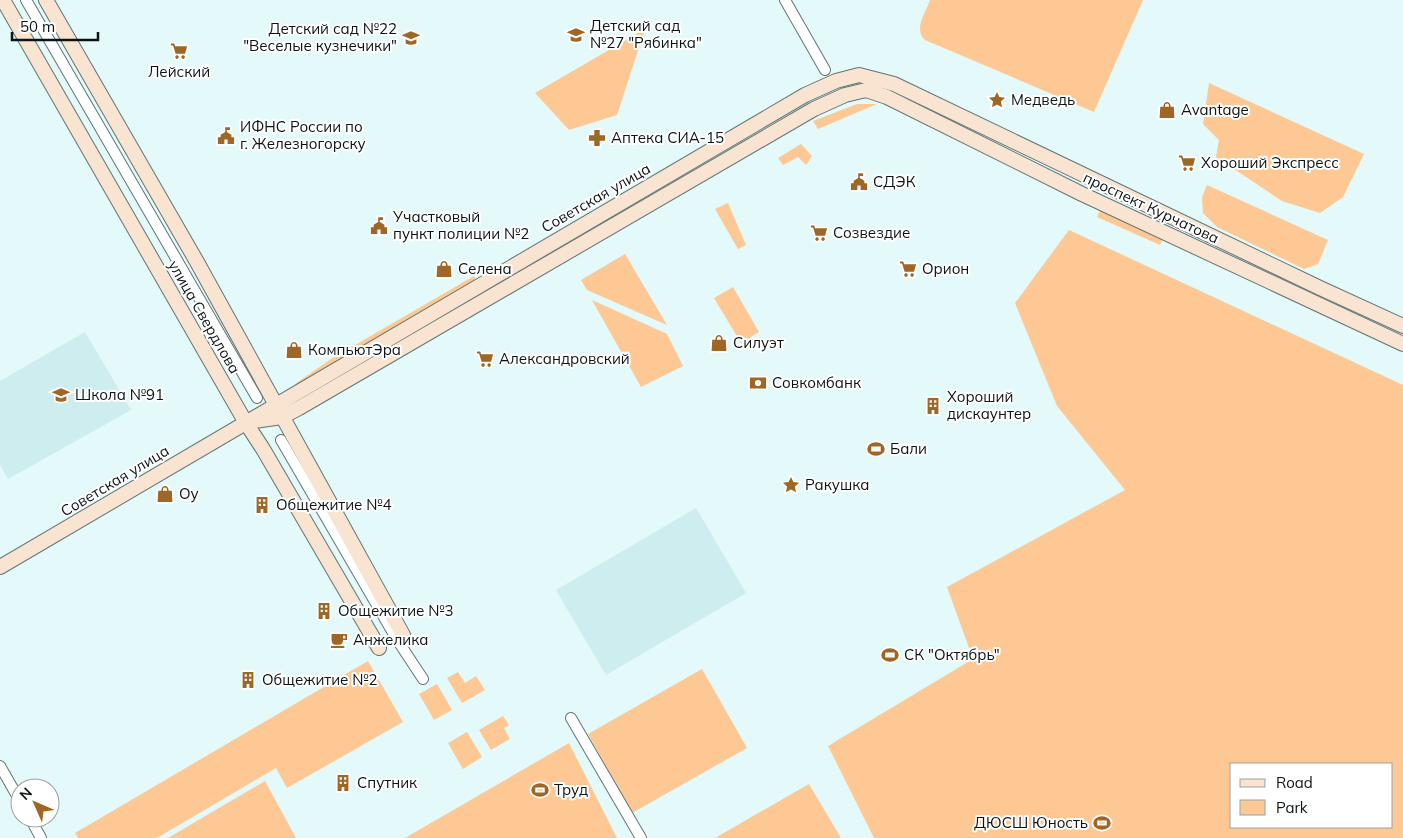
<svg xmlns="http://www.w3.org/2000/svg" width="1403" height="838" font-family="Mulish,sans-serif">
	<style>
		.built { fill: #cdedee }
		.green { fill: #fdc894; fill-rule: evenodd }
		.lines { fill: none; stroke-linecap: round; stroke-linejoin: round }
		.street-casing { stroke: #617475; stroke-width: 12 }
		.secondary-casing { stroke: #617475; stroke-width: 16 }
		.street { stroke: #fff; stroke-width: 10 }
		.secondary { stroke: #f8e4d0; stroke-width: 14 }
		.labels { text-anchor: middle; stroke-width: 4; stroke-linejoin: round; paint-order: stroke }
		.poi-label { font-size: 15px; fill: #0c1314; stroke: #fff; text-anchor: start }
		.street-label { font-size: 15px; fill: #0c1314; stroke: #fff }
	</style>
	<rect width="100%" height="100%" fill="#e3f9fa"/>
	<g class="built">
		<path d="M 85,332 L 131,410 L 8,479 L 0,465 L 0,381 Z"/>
		<path d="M 696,508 L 746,593 L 606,675 L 556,590 Z"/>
	</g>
	<g class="green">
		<path d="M 930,0 L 1143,0 L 1094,112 L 925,40 C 913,29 926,12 930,0 Z"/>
		<path d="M 645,29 L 617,115 L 569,130 L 535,93 Z"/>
		<path d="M 1209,83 L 1364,154 L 1343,197 L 1320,213 L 1282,201 L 1216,157 L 1219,140 L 1203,124 Z"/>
		<path d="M 857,104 L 877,104 L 818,129 L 813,121 Z"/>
		<path d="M 801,144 L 812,156 L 806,165 L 798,157 L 783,165 L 778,158 Z"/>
		<path d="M 1207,185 L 1328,240 L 1318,264 L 1304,269 L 1217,227 L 1203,213 L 1202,197 Z"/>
		<path d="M 728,203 L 746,245 L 738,249 L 715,209 Z"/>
		<path d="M 1101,208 L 1164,236 L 1160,245 L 1097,217 Z"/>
		<path d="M 1069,230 L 1403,385 L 1403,838 L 874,838 L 828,746 L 973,659 L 947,587 L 1125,490 L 1057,406 L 1015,303 ZM 1392,764 L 1392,827 L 1232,827 L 1232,764 Z"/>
		<path d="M 625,254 L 667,325 L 587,290 L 581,280 Z"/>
		<path d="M 474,276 L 476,281 L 294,387 L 295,384 L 331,359 Z"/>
		<path d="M 733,287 L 759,332 L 741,343 L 714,298 Z"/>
		<path d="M 592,300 L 667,334 L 683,366 L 641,387 Z"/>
		<path d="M 368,661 L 403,722 L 287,788 L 276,768 L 157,838 L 78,838 L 75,833 Z"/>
		<path d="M 702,669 L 747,748 L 632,813 L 588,734 Z"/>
		<path d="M 458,672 L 465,683 L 476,676 L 485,690 L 462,703 L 447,678 Z"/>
		<path d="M 437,684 L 452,710 L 434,720 L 419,694 Z"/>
		<path d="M 503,716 L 509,725 L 504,728 L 510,739 L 491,750 L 479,730 Z"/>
		<path d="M 467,732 L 482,757 L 463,769 L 448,743 Z"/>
		<path d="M 569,743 L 617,838 L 405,838 Z"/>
		<path d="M 265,781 L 296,838 L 168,838 Z"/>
		<path d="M 809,784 L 841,838 L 715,838 Z"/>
	</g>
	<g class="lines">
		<g class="street-casing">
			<g id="street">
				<path d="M 26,0 L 257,398"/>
				<path d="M 785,0 L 825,70"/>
				<path d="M 281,440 L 396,638 L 423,679"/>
				<path d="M 571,718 L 641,838"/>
				<path d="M 0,766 L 20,801"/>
				<path d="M 30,818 L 41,838"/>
			</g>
		</g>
		<g class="secondary-casing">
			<g id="secondary">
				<path d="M 3,0 L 246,423 L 263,449 L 379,648"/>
				<path d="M 46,0 L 197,262 L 403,635"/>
				<path d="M 254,421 L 282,417 L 299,408 L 814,109 L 845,95 L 866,90 L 887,97 L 1082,194 L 1403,344"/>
				<path d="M 0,567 L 805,95 L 836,81 L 859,75 L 894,84 L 1320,288 L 1403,326"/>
			</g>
		</g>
		<use href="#street" class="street"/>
		<use href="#secondary" class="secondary"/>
	</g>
	<defs>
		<g id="school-bare" transform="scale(1.35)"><path d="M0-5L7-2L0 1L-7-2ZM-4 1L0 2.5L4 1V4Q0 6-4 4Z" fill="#a06625" stroke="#fff" stroke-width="2.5" paint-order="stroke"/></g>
		<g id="supermarket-bare" transform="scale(1.35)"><path d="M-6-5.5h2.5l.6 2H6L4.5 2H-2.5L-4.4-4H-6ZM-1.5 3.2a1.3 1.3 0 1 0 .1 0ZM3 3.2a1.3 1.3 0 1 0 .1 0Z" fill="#a06625" stroke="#fff" stroke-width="2.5" paint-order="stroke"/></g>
		<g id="sight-bare" transform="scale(1.35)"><path d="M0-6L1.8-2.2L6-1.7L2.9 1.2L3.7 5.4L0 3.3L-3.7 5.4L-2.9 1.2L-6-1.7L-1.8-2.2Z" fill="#a06625" stroke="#fff" stroke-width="2.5" paint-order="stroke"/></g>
		<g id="shop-bare" transform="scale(1.35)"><path d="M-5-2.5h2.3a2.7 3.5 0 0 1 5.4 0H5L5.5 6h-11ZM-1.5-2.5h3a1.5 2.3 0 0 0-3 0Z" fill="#a06625" stroke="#fff" stroke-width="2.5" paint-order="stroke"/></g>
		<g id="civic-bare" transform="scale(1.35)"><path d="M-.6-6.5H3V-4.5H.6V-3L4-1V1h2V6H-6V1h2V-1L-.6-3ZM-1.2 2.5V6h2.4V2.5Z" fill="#a06625" stroke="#fff" stroke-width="2.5" paint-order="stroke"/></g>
		<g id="pharmacy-bare" transform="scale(1.35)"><path d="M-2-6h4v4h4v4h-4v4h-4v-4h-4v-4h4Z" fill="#a06625" stroke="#fff" stroke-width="2.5" paint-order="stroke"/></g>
		<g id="bank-bare" transform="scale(1.35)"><path d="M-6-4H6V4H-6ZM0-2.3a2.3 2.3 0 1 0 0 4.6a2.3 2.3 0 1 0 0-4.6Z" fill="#a06625" stroke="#fff" stroke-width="2.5" paint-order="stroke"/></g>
		<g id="building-bare" transform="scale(1.35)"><path d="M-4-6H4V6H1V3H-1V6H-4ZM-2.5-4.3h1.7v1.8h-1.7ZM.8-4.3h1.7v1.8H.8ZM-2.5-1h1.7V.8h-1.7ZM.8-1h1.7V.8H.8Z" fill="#a06625" stroke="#fff" stroke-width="2.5" paint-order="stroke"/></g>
		<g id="stadium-bare" transform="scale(1.35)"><path d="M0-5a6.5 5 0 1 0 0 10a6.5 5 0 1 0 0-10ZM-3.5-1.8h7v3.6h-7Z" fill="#a06625" stroke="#fff" stroke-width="2.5" paint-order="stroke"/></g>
		<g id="cafe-bare" transform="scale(1.35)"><path d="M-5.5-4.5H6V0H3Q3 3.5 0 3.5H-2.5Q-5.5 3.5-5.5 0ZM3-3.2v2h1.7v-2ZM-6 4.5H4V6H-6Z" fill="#a06625" stroke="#fff" stroke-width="2.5" paint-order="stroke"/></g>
	</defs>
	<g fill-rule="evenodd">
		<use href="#school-bare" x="576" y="35"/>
		<use href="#school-bare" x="411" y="38"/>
		<use href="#supermarket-bare" x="179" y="51"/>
		<use href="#sight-bare" x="997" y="100"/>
		<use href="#shop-bare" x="1167" y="110"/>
		<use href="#civic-bare" x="226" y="136"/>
		<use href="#pharmacy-bare" x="597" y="138"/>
		<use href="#supermarket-bare" x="1187" y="163"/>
		<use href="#civic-bare" x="859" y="182"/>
		<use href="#civic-bare" x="379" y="226"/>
		<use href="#supermarket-bare" x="819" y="233"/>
		<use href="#shop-bare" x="444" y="269"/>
		<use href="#supermarket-bare" x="908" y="269"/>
		<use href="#shop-bare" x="719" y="343"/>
		<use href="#shop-bare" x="294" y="350"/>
		<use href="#supermarket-bare" x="485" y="359"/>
		<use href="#bank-bare" x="758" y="383"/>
		<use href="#school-bare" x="61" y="395"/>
		<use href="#building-bare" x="933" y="406"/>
		<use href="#stadium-bare" x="876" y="449"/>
		<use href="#sight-bare" x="791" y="485"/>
		<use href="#shop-bare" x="165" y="494"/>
		<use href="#building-bare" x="262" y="505"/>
		<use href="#building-bare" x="324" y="611"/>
		<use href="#cafe-bare" x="339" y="640"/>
		<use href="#stadium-bare" x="890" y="655"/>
		<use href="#building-bare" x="248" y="680"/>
		<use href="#building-bare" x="343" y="783"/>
		<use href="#stadium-bare" x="540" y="790"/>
		<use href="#stadium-bare" x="1102" y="823"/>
	</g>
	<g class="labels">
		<g class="poi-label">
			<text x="590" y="31">Детский сад<tspan x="590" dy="17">№27 "Рябинка"</tspan></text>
			<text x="397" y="34" text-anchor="end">Детский сад №22<tspan x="397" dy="17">"Веселые кузнечики"</tspan></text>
			<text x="179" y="77" text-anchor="middle">Лейский</text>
			<text x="1011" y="105">Медведь</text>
			<text x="1181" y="115">Avantage</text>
			<text x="240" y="132">ИФНС России по<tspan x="240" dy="17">г. Железногорску</tspan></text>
			<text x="611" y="143">Аптека СИА-15</text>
			<text x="1201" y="168">Хороший Экспресс</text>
			<text x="873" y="187">СДЭК</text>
			<text x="393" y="222">Участковый<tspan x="393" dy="17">пункт полиции №2</tspan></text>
			<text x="833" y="238">Созвездие</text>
			<text x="458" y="274">Селена</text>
			<text x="922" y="274">Орион</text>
			<text x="733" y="348">Силуэт</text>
			<text x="308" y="355">КомпьютЭра</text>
			<text x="499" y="364">Александровский</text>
			<text x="772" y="388">Совкомбанк</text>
			<text x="75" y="400">Школа №91</text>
			<text x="947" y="402">Хороший<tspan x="947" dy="17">дискаунтер</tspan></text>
			<text x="890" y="454">Бали</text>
			<text x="805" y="490">Ракушка</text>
			<text x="179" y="499">Оу</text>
			<text x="276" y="510">Общежитие №4</text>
			<text x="338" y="616">Общежитие №3</text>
			<text x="353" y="645">Анжелика</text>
			<text x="904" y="660">СК "Октябрь"</text>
			<text x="262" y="685">Общежитие №2</text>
			<text x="357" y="788">Спутник</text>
			<text x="554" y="795">Труд</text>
			<text x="1088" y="828" text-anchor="end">ДЮСШ Юность</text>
		</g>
		<g class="street-label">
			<text transform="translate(596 198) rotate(-30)" y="5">Советская улица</text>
			<text transform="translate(1151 208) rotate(25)" y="5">проспект Курчатова</text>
			<text transform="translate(204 317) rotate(60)" y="5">улица Свердлова</text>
			<text transform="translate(115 481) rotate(-31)" y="5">Советская улица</text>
		</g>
	</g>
	<rect x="1230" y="763" width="162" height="65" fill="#ffffff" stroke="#9ea1a1"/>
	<rect x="1240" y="779" width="25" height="8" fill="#f8e4d0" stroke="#9ea1a1"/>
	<text x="1276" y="788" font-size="15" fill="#0c1314">Road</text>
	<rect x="1240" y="800" width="25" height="15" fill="#fdc894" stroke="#9ea1a1"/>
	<text x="1276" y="813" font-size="15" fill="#0c1314">Park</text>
	<g transform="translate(35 803) rotate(315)"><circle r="24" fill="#ffffff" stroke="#9ea1a1"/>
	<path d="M0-4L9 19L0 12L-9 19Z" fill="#a06625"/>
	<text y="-8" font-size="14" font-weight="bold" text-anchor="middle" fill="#0c1314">N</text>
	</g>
	<path d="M12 32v8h86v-8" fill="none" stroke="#0c1314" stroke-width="2.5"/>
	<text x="20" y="32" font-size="15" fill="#0c1314" stroke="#ffffff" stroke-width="4" paint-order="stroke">50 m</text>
</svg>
